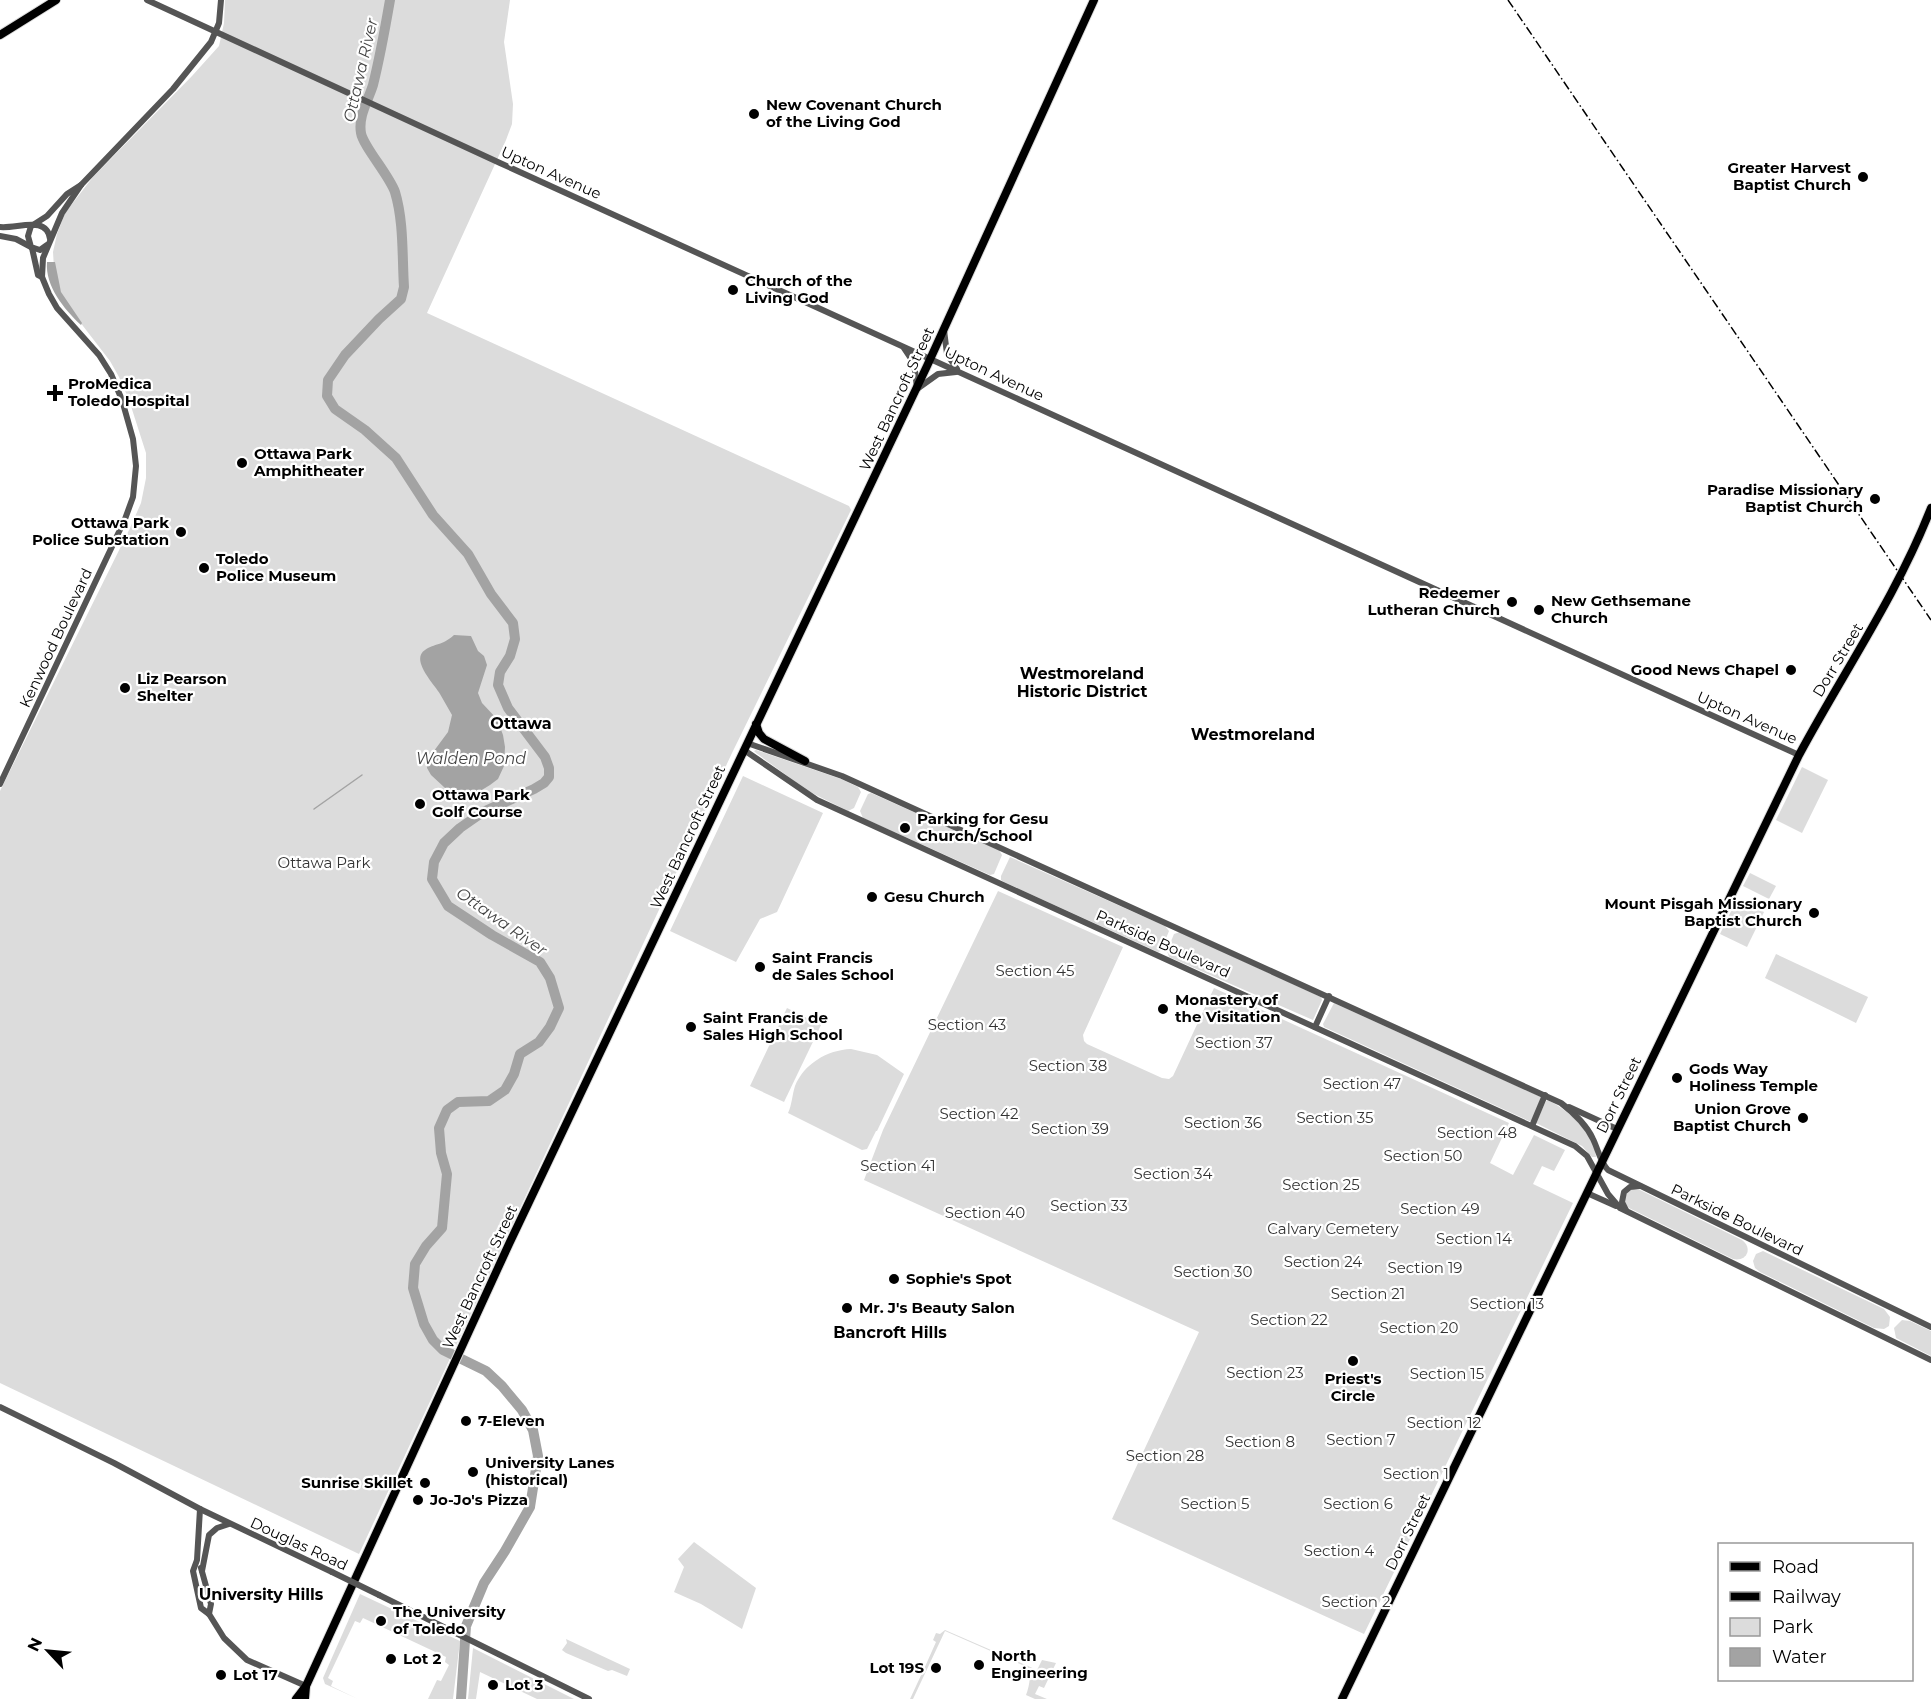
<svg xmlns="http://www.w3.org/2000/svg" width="1931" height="1699" font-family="Montserrat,sans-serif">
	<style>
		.green { fill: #dcdcdc }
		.water { fill: #a3a3a3 }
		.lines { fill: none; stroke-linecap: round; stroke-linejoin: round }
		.stream { stroke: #a3a3a3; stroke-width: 1.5 }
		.river { stroke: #a3a3a3; stroke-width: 10 }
		.major-casing { stroke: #dbdbdb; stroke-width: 10 }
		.minor { stroke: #555; stroke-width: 6 }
		.major { stroke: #000; stroke-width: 8 }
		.rail { stroke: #000; stroke-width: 1.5; stroke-dasharray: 9 3 1.5 3; stroke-linecap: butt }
		.minor-bridge { stroke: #555; stroke-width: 6 }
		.poi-dot { fill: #000; stroke: #fff; stroke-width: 2 }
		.labels { text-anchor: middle; stroke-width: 4.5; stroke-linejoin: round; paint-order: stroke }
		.poi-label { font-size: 15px; font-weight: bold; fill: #000; stroke: #fff; text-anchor: start }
		.street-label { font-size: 15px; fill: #000; stroke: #fff }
		.park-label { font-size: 15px; fill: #333; stroke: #fff }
		.water-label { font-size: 16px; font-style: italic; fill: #444; stroke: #fff }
		.neighbourhood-label { font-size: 16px; font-weight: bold; fill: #000; stroke: #fff }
	</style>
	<rect width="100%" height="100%" fill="#fff"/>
	<g class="green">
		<path d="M 225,0 L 510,0 L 504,42 L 513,104 L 512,124 L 506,140 L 427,313 L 849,506 L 851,510 L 732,753 L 359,1554 L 0,1383 L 0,791 L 130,528 L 141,503 L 146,478 L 146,453 L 129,400 L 119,377 L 110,361 L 63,300 L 54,268 L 53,252 L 57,234 L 65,213 L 93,177 L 192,76 L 219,46 L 224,23 Z"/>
		<path d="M 756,750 L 841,779 L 858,787 L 861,792 L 854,808 L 848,811 L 808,791 L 756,753 L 754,751 Z"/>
		<path d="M 1802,767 L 1828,780 L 1802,833 L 1776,820 Z"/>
		<path d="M 743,776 L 823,813 L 777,912 L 760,919 L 736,962 L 670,931 Z"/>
		<path d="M 871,793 L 999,850 L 1002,855 L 994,874 L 990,875 L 863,818 L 860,811 L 868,794 Z"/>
		<path d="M 1010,857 L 1165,926 L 1169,931 L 1161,951 L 1158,952 L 1004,882 L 1001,880 L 1001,876 Z"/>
		<path d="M 1750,873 L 1776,886 L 1769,899 L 1743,886 Z"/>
		<path d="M 998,891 L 1123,947 L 1083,1035 L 1084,1041 L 1087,1044 L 1162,1078 L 1169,1079 L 1173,1076 L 1214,988 L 1509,1123 L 1490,1163 L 1513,1175 L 1534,1135 L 1565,1150 L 1554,1171 L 1542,1166 L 1533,1184 L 1573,1203 L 1364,1634 L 1112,1519 L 1199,1332 L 864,1180 L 883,1130 Z"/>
		<path d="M 1737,899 L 1764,912 L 1747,947 L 1720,934 Z"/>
		<path d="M 1180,932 L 1321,997 L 1322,1000 L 1313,1020 L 1169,957 L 1167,951 L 1174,934 Z"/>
		<path d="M 1776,954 L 1868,997 L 1856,1023 L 1765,978 Z"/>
		<path d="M 1334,1003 L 1541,1097 L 1532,1121 L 1529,1121 L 1324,1027 L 1323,1024 Z"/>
		<path d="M 787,1008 L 821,1025 L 784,1102 L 750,1086 Z"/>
		<path d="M 851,1049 L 877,1055 L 904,1074 L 877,1131 L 876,1131 L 867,1149 L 862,1150 L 788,1113 C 792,1105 792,1095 795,1086 C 804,1064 827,1050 851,1049 Z"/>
		<path d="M 1548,1100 C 1569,1111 1594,1132 1596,1157 L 1592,1157 L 1582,1146 L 1536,1123 L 1546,1101 Z"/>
		<path d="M 1633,1189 L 1640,1190 L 1742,1240 C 1753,1248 1747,1262 1733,1259 L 1629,1208 C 1621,1200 1625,1193 1633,1189 Z"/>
		<path d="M 1763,1251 L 1884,1309 L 1890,1317 L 1889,1326 L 1884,1329 L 1874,1328 L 1760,1272 L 1755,1268 L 1753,1261 L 1756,1254 Z"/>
		<path d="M 1902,1320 L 1910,1321 L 1931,1331 L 1931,1356 L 1896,1338 L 1894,1328 Z"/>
		<path d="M 694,1542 L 756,1588 L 742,1629 L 701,1604 L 674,1592 L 684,1567 L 678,1559 Z"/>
		<path d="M 360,1594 L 460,1641 L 453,1699 L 428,1699 L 437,1680 L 441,1681 L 449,1665 L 445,1662 L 446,1657 L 363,1618 L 360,1623 L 355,1621 L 328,1678 L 333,1681 L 331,1686 L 358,1699 L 325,1684 L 323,1678 Z"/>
		<path d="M 945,1630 L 1037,1670 L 1042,1660 L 1056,1663 L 1044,1688 L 1039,1686 L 1035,1694 L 1047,1699 L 1035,1699 L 1026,1695 C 1029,1687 1032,1675 1027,1667 L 945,1631 L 913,1699 L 910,1699 L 923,1671 L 920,1667 L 924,1669 L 936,1642 L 933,1640 L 936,1633 L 940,1634 Z"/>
		<path d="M 566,1639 L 630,1669 L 627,1676 L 612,1670 L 608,1671 L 566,1653 L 562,1650 L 567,1643 Z"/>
		<path d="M 473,1648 L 574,1699 L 537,1699 L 480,1672 L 476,1699 L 468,1699 Z"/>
	</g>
	<g class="water">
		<path d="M 47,262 L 55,262 L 61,292 L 82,323 L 81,325 C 64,309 45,286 47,262 Z"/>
		<path d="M 454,635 L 471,636 L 478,651 L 484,656 L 487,665 L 478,693 L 482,703 L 497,719 L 503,735 L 505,747 L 504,766 L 498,779 L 490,785 L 467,799 L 458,800 L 431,775 L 427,768 L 428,759 L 448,732 L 452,715 C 448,708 444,701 440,694 C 434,684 410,660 425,650 C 435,643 442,646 454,635 Z"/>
	</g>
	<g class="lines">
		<path class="stream" d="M 314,809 L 362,775"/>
		<path class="river" d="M 390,0 C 385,29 380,57 373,85 C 368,101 358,116 361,133 C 363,146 389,175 395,192 C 404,222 402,256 404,287 L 401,299 L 379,319 L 345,355 L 328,380 L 327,396 L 335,409 L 365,430 L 396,458 L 433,515 L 468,554 L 491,594 L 513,623 L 515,639 L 510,656 L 500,672 L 498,685 L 508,708 L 545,757 L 549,768 L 549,777 L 544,783 L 534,789 L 483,812 L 460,828 L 444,843 L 434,862 L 432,879 L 448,906 L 492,935 L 540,962 L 550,978 L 559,1008 L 550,1027 L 539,1042 L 520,1054 L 514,1074 L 505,1090 L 489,1101 L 458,1102 L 447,1110 L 439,1128 L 441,1153 L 447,1174 L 442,1228 L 426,1246 L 415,1264 L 413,1288 L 424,1324 L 433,1340 L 443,1350 L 486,1371 L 502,1386 L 522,1410 L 533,1430 L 538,1456 L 530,1507 L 505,1551 L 484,1583 L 466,1626 L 461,1699"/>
		<g class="major-casing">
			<g id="major">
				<path d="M 0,35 L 56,0"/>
				<path d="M 756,724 L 759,733 L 764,739 L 805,761"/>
				<path d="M 296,1699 L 306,1686 L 509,1244 L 927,366 L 1094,0"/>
				<path d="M 305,1699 L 306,1686"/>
				<path d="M 1342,1699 L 1799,755 C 1843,673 1897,595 1931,508"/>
			</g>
		</g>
		<g class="minor">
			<path d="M 147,0 L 500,163 L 1799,755"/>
			<path d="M 33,225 L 47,216 L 67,194 L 81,185"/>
			<path d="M 31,226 L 28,236 L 31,247 L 40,250 L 47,245"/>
			<path d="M 0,227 C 17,229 47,215 50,239"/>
			<path d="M 0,236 L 16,239 L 31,247"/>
			<path d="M 32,248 L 38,275 L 42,277"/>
			<path d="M 944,330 L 947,354 L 957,369"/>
			<path d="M 904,348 L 914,363 L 917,388"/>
			<path d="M 917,389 L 938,374 L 956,372"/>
			<path d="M 747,743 L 842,776 L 1561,1103 C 1574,1113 1586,1124 1593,1139 C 1598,1149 1600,1162 1608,1170 L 1931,1327"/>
			<path d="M 744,750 L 817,800 L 1575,1146 L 1587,1156 L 1608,1194 L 1620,1208 L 1931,1360"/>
			<path d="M 0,784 L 125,519 L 133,497 L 136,466 L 133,439 L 122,400 L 111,374 L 99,355 L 57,308 L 49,294 L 42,277 L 43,258 L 62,213 L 81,185 L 173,89 L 211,42 L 219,23 L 221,0"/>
			<path d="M 1315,1027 L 1329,996"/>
			<path d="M 1569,1107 L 1617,1129"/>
			<path d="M 1532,1126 L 1545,1095"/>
			<path d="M 1587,1193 L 1616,1206"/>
			<path d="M 1626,1210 L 1622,1202 L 1624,1192 L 1630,1187 L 1640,1186"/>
			<path d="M 0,1407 L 114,1463 L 200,1509 L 332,1572"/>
			<path d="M 200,1509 L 197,1560 L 193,1571 L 201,1608 L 209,1614 L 224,1638 L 247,1660 L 306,1686"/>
			<path d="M 201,1568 L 211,1604 L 209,1614"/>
			<path d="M 202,1571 L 209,1535 L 217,1528 L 229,1524"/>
			<path d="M 379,1595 L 589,1699"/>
		</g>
		<use href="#major" class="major"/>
		<path class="rail" d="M 1508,0 L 1931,620"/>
		<path class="minor-bridge" d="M 332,1572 L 379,1595"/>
	</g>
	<g class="poi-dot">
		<circle cx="754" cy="114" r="6"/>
		<circle cx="1863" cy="177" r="6"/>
		<circle cx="733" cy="290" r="6"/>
		<path d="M52 384h6v6h6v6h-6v6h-6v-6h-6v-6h6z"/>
		<circle cx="242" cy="463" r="6"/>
		<circle cx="1875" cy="499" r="6"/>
		<circle cx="181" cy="532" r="6"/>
		<circle cx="204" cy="568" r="6"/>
		<circle cx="1512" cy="602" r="6"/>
		<circle cx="1539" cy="610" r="6"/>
		<circle cx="1791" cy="670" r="6"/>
		<circle cx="125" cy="688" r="6"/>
		<circle cx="420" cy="804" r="6"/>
		<circle cx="905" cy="828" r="6"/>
		<circle cx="872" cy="897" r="6"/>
		<circle cx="1814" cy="913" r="6"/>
		<circle cx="760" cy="967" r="6"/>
		<circle cx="1163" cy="1009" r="6"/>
		<circle cx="691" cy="1027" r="6"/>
		<circle cx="1677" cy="1078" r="6"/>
		<circle cx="1803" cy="1118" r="6"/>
		<circle cx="894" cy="1279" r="6"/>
		<circle cx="847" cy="1308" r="6"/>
		<circle cx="1353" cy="1361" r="6"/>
		<circle cx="466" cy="1421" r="6"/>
		<circle cx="473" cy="1472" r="6"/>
		<circle cx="425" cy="1483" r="6"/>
		<circle cx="418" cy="1500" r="6"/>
		<circle cx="381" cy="1621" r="6"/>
		<circle cx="391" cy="1659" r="6"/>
		<circle cx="979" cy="1665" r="6"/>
		<circle cx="936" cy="1668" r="6"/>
		<circle cx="221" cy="1675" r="6"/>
		<circle cx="493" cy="1685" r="6"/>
	</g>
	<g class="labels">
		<g class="poi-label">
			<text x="766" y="110">New Covenant Church<tspan x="766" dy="17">of the Living God</tspan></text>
			<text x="1851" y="173" text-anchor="end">Greater Harvest<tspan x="1851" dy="17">Baptist Church</tspan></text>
			<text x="745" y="286">Church of the<tspan x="745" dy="17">Living God</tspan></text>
			<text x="68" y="389">ProMedica<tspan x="68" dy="17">Toledo Hospital</tspan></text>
			<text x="254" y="459">Ottawa Park<tspan x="254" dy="17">Amphitheater</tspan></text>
			<text x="1863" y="495" text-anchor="end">Paradise Missionary<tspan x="1863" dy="17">Baptist Church</tspan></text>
			<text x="169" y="528" text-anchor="end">Ottawa Park<tspan x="169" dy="17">Police Substation</tspan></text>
			<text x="216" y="564">Toledo<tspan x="216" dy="17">Police Museum</tspan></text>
			<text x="1500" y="598" text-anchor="end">Redeemer<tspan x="1500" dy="17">Lutheran Church</tspan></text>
			<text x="1551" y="606">New Gethsemane<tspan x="1551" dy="17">Church</tspan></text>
			<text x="1779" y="675" text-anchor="end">Good News Chapel</text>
			<text x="137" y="684">Liz Pearson<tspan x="137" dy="17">Shelter</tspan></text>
			<text x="432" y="800">Ottawa Park<tspan x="432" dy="17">Golf Course</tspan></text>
			<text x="917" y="824">Parking for Gesu<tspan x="917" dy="17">Church/School</tspan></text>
			<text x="884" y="902">Gesu Church</text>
			<text x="1802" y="909" text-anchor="end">Mount Pisgah Missionary<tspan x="1802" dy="17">Baptist Church</tspan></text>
			<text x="772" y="963">Saint Francis<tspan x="772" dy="17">de Sales School</tspan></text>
			<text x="1175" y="1005">Monastery of<tspan x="1175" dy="17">the Visitation</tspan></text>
			<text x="703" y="1023">Saint Francis de<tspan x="703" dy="17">Sales High School</tspan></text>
			<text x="1689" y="1074">Gods Way<tspan x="1689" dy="17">Holiness Temple</tspan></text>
			<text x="1791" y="1114" text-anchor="end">Union Grove<tspan x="1791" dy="17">Baptist Church</tspan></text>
			<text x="906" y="1284">Sophie's Spot</text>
			<text x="859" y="1313">Mr. J's Beauty Salon</text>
			<text x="1353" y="1384" text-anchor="middle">Priest's<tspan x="1353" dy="17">Circle</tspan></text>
			<text x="478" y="1426">7-Eleven</text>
			<text x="485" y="1468">University Lanes<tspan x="485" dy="17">(historical)</tspan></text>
			<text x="413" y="1488" text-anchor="end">Sunrise Skillet</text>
			<text x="430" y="1505">Jo-Jo's Pizza</text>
			<text x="393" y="1617">The University<tspan x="393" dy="17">of Toledo</tspan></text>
			<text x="991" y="1661">North<tspan x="991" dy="17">Engineering</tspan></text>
			<text x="403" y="1664">Lot 2</text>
			<text x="924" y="1673" text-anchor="end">Lot 19S</text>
			<text x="233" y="1680">Lot 17</text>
			<text x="505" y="1690">Lot 3</text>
		</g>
		<g class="street-label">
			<text transform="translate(551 173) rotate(24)" y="5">Upton Avenue</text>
			<text transform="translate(994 374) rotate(25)" y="5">Upton Avenue</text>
			<text transform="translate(897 399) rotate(-65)" y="5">West Bancroft Street</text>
			<text transform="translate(56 638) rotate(-65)" y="5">Kenwood Boulevard</text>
			<text transform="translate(1838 660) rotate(-59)" y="5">Dorr Street</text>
			<text transform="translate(1747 718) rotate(24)" y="5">Upton Avenue</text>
			<text transform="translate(688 837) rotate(-65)" y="5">West Bancroft Street</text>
			<text transform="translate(1163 944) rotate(24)" y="5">Parkside Boulevard</text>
			<text transform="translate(1619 1095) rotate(-64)" y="5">Dorr Street</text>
			<text transform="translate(1737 1220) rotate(26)" y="5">Parkside Boulevard</text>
			<text transform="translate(480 1277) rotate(-65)" y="5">West Bancroft Street</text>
			<text transform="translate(1408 1532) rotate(-64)" y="5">Dorr Street</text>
			<text transform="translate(299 1544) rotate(25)" y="5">Douglas Road</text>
		</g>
		<g class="park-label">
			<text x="324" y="868">Ottawa Park</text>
			<text x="1035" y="976">Section 45</text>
			<text x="967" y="1030">Section 43</text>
			<text x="1234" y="1048">Section 37</text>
			<text x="1068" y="1071">Section 38</text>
			<text x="1362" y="1089">Section 47</text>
			<text x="979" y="1119">Section 42</text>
			<text x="1335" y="1123">Section 35</text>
			<text x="1223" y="1128">Section 36</text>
			<text x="1070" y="1134">Section 39</text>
			<text x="1477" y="1138">Section 48</text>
			<text x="1423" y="1161">Section 50</text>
			<text x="898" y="1171">Section 41</text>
			<text x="1173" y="1179">Section 34</text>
			<text x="1321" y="1190">Section 25</text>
			<text x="1089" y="1211">Section 33</text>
			<text x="1440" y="1214">Section 49</text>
			<text x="985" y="1218">Section 40</text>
			<text x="1333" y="1234">Calvary Cemetery</text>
			<text x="1474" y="1244">Section 14</text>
			<text x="1323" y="1267">Section 24</text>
			<text x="1425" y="1273">Section 19</text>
			<text x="1213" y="1277">Section 30</text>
			<text x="1368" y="1299">Section 21</text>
			<text x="1507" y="1309">Section 13</text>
			<text x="1289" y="1325">Section 22</text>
			<text x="1419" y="1333">Section 20</text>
			<text x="1265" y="1378">Section 23</text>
			<text x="1447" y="1379">Section 15</text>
			<text x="1444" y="1428">Section 12</text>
			<text x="1361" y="1445">Section 7</text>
			<text x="1260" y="1447">Section 8</text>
			<text x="1165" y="1461">Section 28</text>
			<text x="1416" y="1479">Section 1</text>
			<text x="1215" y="1509">Section 5</text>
			<text x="1358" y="1509">Section 6</text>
			<text x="1339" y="1556">Section 4</text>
			<text x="1356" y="1607">Section 2</text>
		</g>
		<g class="water-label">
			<text transform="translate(360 70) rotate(-77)" y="6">Ottawa River</text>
			<text x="471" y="764">Walden Pond</text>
			<text transform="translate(502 921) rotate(35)" y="6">Ottawa River</text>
		</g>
		<g class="neighbourhood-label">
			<text x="1082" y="679">Westmoreland<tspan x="1082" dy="18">Historic District</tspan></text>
			<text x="521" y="729">Ottawa</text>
			<text x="1253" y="740">Westmoreland</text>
			<text x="890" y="1338">Bancroft Hills</text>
			<text x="261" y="1600">University Hills</text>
		</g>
	</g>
	<rect x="1718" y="1543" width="195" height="138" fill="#ffffff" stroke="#999999" stroke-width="1.5"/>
	<rect x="1730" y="1562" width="30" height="9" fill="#000000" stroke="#999999" stroke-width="1.5"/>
	<text x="1772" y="1573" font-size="18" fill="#000000">Road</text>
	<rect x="1730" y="1592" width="30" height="9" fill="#000000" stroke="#999999" stroke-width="1.5"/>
	<text x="1772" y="1603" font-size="18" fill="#000000">Railway</text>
	<rect x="1730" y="1618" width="30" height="18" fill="#dcdcdc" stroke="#999999" stroke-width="1.5"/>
	<text x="1772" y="1633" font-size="18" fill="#000000">Park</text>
	<rect x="1730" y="1648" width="30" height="18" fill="#a3a3a3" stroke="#999999" stroke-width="1.5"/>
	<text x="1772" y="1663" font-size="18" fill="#000000">Water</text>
	<g transform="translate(48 1651) rotate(296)" stroke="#ffffff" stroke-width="4.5" paint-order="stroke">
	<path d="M0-4.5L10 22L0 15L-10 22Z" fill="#000000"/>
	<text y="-9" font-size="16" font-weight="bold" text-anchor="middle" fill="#000000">N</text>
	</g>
</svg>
